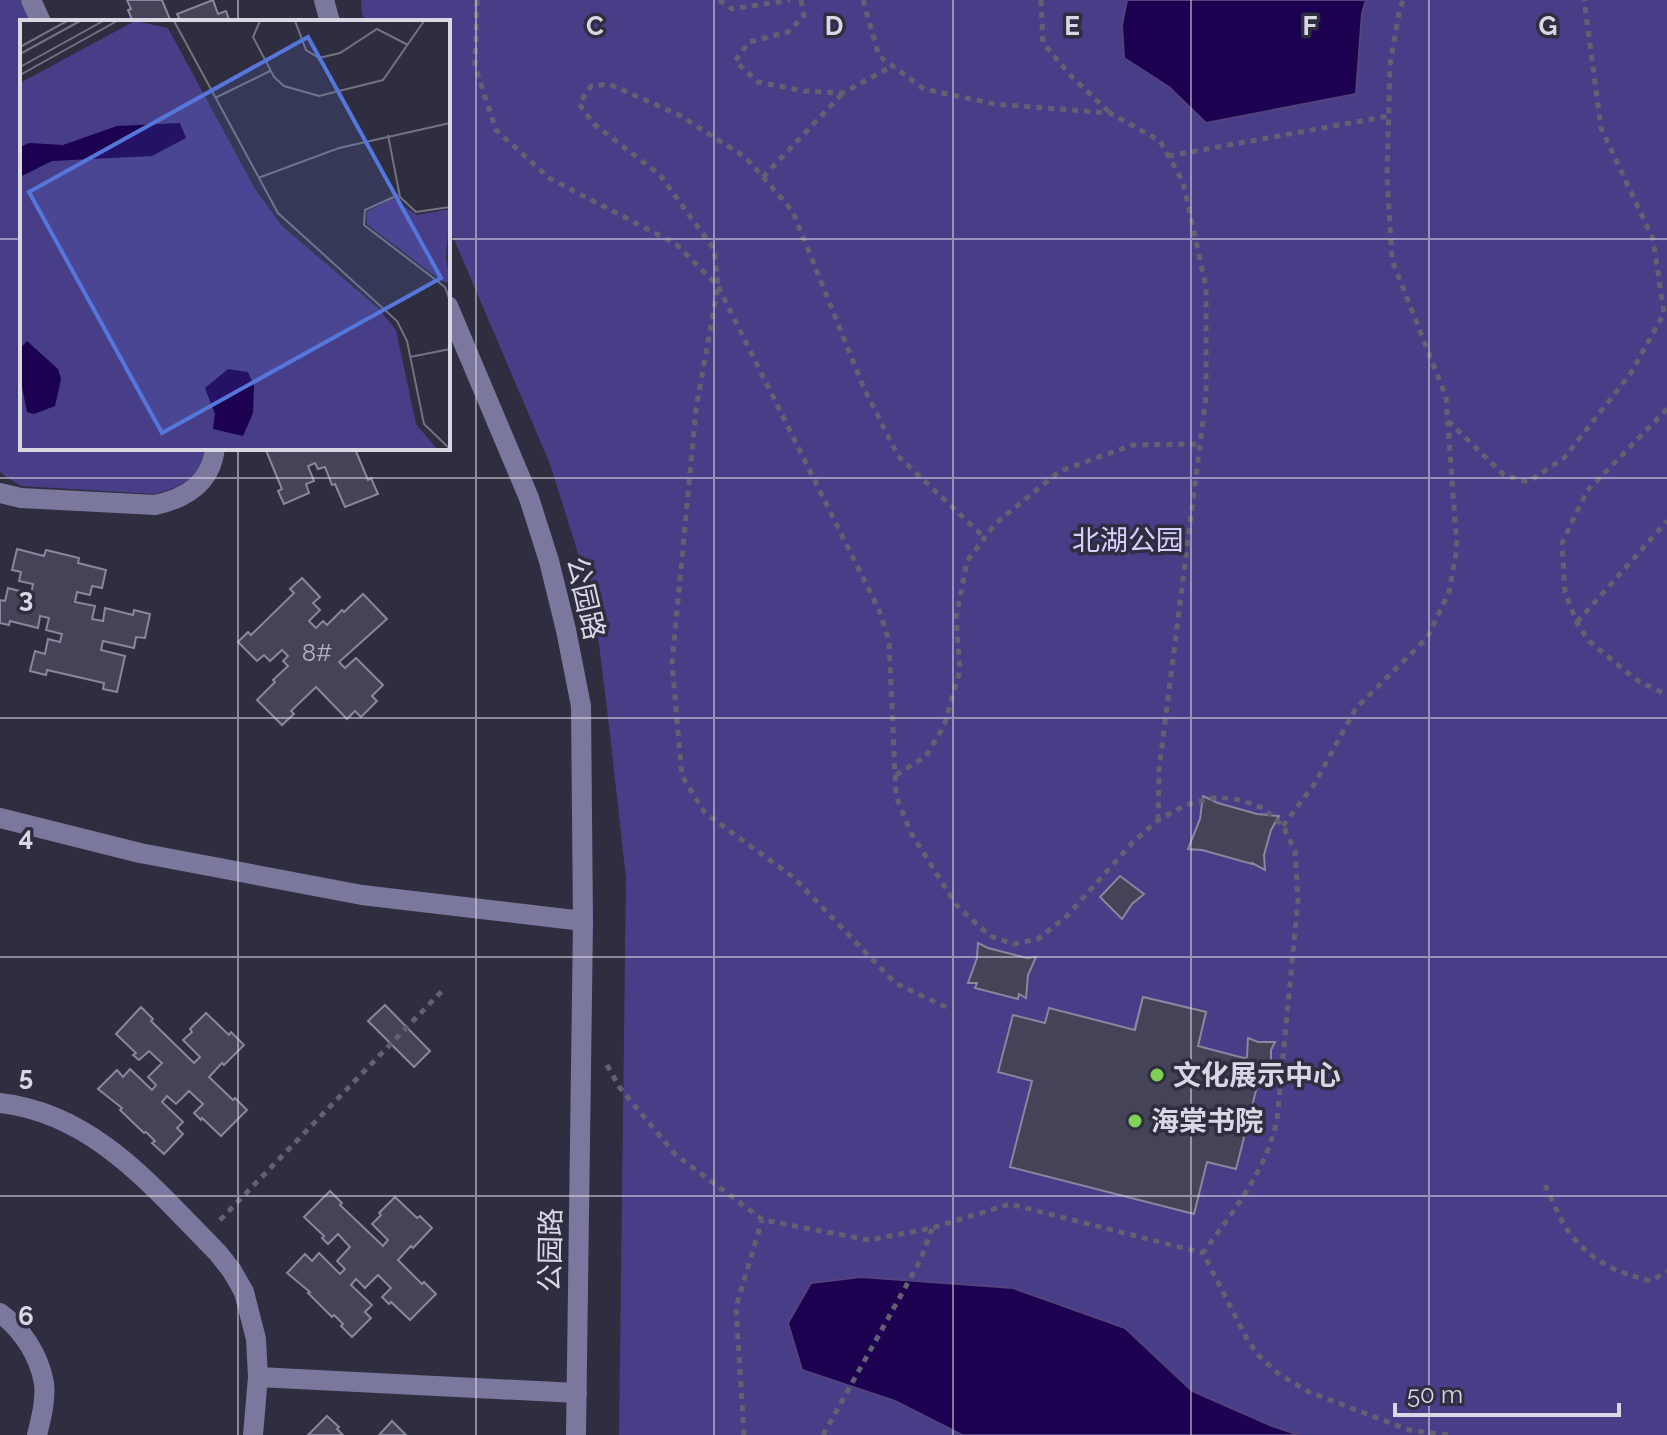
<svg xmlns="http://www.w3.org/2000/svg" width="1667" height="1435" font-family="Raleway,'Noto Sans SC',sans-serif">
	<style>
		.green { fill: #483e88 }
		.water { fill: #1c0150; stroke: #54427c; stroke-width: 2 }
		.building { fill: #444357; stroke: #87879d; stroke-width: 2 }
		.lines { fill: none; stroke-linecap: round; stroke-linejoin: round }
		.path { stroke: #626172; stroke-width: 5; stroke-dasharray: 6 6; stroke-linecap: butt }
		.minor { stroke: #7a789d; stroke-width: 20 }
		.grid { fill: none; stroke: #d8d8e4; stroke-width: 2; stroke-opacity: 0.55 }
		.poi-dot { fill: #7dd154; stroke: #2f2e40; stroke-width: 3 }
		.labels { text-anchor: middle; stroke-width: 7; stroke-linejoin: round; paint-order: stroke }
		.number-label { font-size: 24px; fill: #b3b3c1 }
		.park-label { font-size: 28px; fill: #d3d1fe; stroke: #2f2e40 }
		.street-label { font-size: 28px; fill: #d8d8e4; stroke: #2f2e40 }
		.poi-label { font-size: 28px; font-weight: bold; fill: #d8d8e4; stroke: #2f2e40; text-anchor: start }
		.inset-road { fill: none; stroke: #737282; stroke-width: 2 }
		.view { fill: #5577dc; fill-opacity: 0.15; stroke: #5577dc; stroke-width: 4 }
		.inset-edge { fill: none; stroke: #d8d8e4; stroke-width: 4 }
		.grid-label { font-size: 26px; text-anchor: middle; font-weight: bold; fill: #d8d8e4; stroke: #2f2e40; stroke-width: 7; stroke-linejoin: round; paint-order: stroke }
	</style>
	<rect width="100%" height="100%" fill="#2f2e40"/>
	<g class="green">
		<path d="M 0,0 L 20,0 L 30,22 L 22,22 L 22,448 L 204,448 C 203,477 180,488 154,494 L 22,486 L 6,477 L 0,472 Z"/>
		<path d="M 361,0 L 1667,0 L 1667,1435 L 619,1435 L 626,878 L 611,743 L 599,644 L 577,550 L 550,464 L 448,225 L 448,22 L 365,22 L 362,13 Z"/>
	</g>
	<g class="water">
		<path d="M 1127,0 L 1366,0 L 1362,13 L 1356,94 L 1206,123 L 1169,87 L 1124,58 L 1122,25 Z"/>
		<path d="M 861,1277 L 1013,1288 L 1125,1328 L 1192,1391 L 1272,1426 L 1299,1435 L 962,1435 L 895,1401 L 802,1370 L 788,1323 L 811,1283 Z"/>
	</g>
	<g class="building">
		<path d="M 127,0 L 162,0 L 171,22 L 133,22 L 128,10 L 131,9 Z"/>
		<path d="M 213,0 L 218,14 L 226,11 L 230,22 L 181,22 L 177,14 Z"/>
		<path d="M 265,448 L 356,448 L 355,449 L 368,480 L 371,478 L 378,494 L 345,507 L 335,484 L 332,485 L 325,467 L 318,469 L 315,463 L 308,466 L 314,481 L 306,484 L 309,493 L 284,504 L 278,491 L 282,489 Z"/>
		<path d="M 17,549 L 44,556 L 46,550 L 79,558 L 78,563 L 106,570 L 102,588 L 92,586 L 90,595 L 77,592 L 75,602 L 95,606 L 92,619 L 103,621 L 105,608 L 133,615 L 134,610 L 150,614 L 145,638 L 136,637 L 134,648 L 103,641 L 101,650 L 125,656 L 117,692 L 103,689 L 104,683 L 47,670 L 46,675 L 30,671 L 35,651 L 45,654 L 48,639 L 60,642 L 62,634 L 46,630 L 49,618 L 40,616 L 38,628 L 10,621 L 9,625 L 0,623 L 0,600 L 5,601 L 8,588 L 31,594 L 33,584 L 19,581 L 21,572 L 12,570 Z"/>
		<path d="M 302,578 L 320,597 L 313,603 L 320,610 L 309,621 L 316,628 L 323,621 L 327,625 L 342,610 L 344,612 L 363,594 L 387,619 L 339,662 L 345,668 L 356,658 L 383,685 L 372,696 L 377,701 L 361,717 L 355,711 L 347,719 L 316,687 L 291,711 L 294,714 L 282,725 L 257,700 L 275,682 L 273,680 L 288,666 L 283,661 L 288,656 L 282,650 L 270,661 L 264,655 L 257,661 L 238,642 L 248,632 L 251,635 L 294,593 L 290,589 Z"/>
		<path d="M 1203,796 L 1218,803 L 1257,814 L 1279,816 L 1271,830 L 1264,855 L 1265,870 L 1252,863 L 1252,864 L 1202,850 L 1188,849 L 1200,819 Z"/>
		<path d="M 1120,876 L 1144,894 L 1132,904 L 1122,919 L 1100,897 Z"/>
		<path d="M 978,943 L 988,948 L 1027,958 L 1036,957 L 1028,975 L 1026,998 L 1019,994 L 1018,999 L 975,988 L 977,983 L 968,983 L 977,958 Z"/>
		<path d="M 1143,997 L 1206,1012 L 1179,1119 L 1116,1103 Z"/>
		<path d="M 1143,997 L 1206,1012 L 1198,1046 L 1263,1063 L 1236,1169 L 1207,1162 L 1194,1214 L 1010,1167 L 1032,1081 L 998,1072 L 1013,1015 L 1045,1023 L 1049,1008 L 1135,1030 Z"/>
		<path d="M 385,1005 L 430,1051 L 414,1067 L 368,1021 Z"/>
		<path d="M 141,1007 L 153,1019 L 151,1021 L 194,1063 L 200,1057 L 183,1040 L 192,1032 L 190,1029 L 206,1013 L 229,1035 L 231,1032 L 244,1045 L 224,1065 L 222,1063 L 209,1077 L 233,1100 L 235,1098 L 247,1110 L 221,1136 L 202,1118 L 201,1120 L 194,1113 L 203,1104 L 189,1091 L 176,1104 L 167,1096 L 162,1102 L 183,1122 L 177,1128 L 183,1134 L 164,1154 L 152,1143 L 155,1141 L 146,1132 L 144,1133 L 120,1110 L 122,1108 L 98,1089 L 117,1070 L 123,1077 L 130,1069 L 152,1090 L 156,1085 L 148,1077 L 162,1063 L 149,1051 L 139,1060 L 133,1055 L 136,1053 L 116,1034 Z"/>
		<path d="M 1248,1038 L 1258,1042 L 1275,1042 L 1271,1050 L 1271,1069 L 1253,1064 L 1244,1065 L 1247,1056 Z"/>
		<path d="M 330,1191 L 342,1203 L 340,1205 L 383,1246 L 388,1240 L 372,1224 L 381,1215 L 379,1213 L 395,1197 L 417,1218 L 420,1216 L 432,1228 L 413,1248 L 411,1246 L 398,1260 L 422,1284 L 424,1282 L 436,1294 L 410,1320 L 391,1302 L 389,1304 L 382,1297 L 391,1288 L 378,1275 L 365,1288 L 356,1279 L 351,1285 L 372,1305 L 365,1312 L 371,1318 L 352,1337 L 341,1326 L 343,1324 L 334,1315 L 332,1317 L 308,1293 L 310,1292 L 287,1273 L 305,1254 L 312,1261 L 319,1253 L 340,1274 L 345,1269 L 337,1261 L 350,1247 L 338,1234 L 328,1244 L 322,1238 L 324,1236 L 304,1217 Z"/>
		<path d="M 327,1416 L 339,1427 L 337,1429 L 343,1435 L 308,1435 Z"/>
		<path d="M 392,1421 L 406,1435 L 379,1435 Z"/>
	</g>
	<g class="lines">
		<g class="path">
			<path d="M 477,0 L 475,66 L 496,130 L 549,178 L 676,244 L 718,286 L 879,610 L 889,641 L 896,796 L 911,833 L 957,906 L 990,936 L 1014,944 L 1038,939 L 1067,916 L 1133,842 L 1158,820 L 1186,805 L 1217,797 L 1241,800 L 1263,808 L 1283,826 L 1295,851 L 1298,900 L 1277,1120 C 1265,1173 1234,1210 1203,1253 L 1247,1339 L 1258,1355 L 1280,1375 L 1309,1392 L 1409,1430 L 1448,1435"/>
			<path d="M 719,0 L 732,9 L 790,0"/>
			<path d="M 801,0 L 804,16 L 788,32 L 749,42 L 735,61 L 758,82 L 804,91 L 843,93 L 892,66"/>
			<path d="M 863,0 L 879,56 L 924,89 L 995,104 L 1110,113 L 1160,141 L 1183,182 L 1206,287 L 1206,397 L 1159,770 L 1158,820"/>
			<path d="M 1041,0 L 1043,43 L 1070,75 L 1109,112"/>
			<path d="M 1168,156 L 1389,116"/>
			<path d="M 763,177 L 843,93"/>
			<path d="M 1667,409 L 1587,491 L 1562,543 L 1565,592 L 1577,623 L 1589,641 L 1635,679 L 1667,695"/>
			<path d="M 1448,421 L 1504,475 L 1528,482 L 1564,458 L 1631,373 L 1664,313 L 1653,239 L 1601,128 L 1584,0"/>
			<path d="M 1577,622 L 1667,521"/>
			<path d="M 896,775 L 926,756 L 944,726 L 960,670 L 956,618 L 967,561 L 996,523 L 1060,471 L 1133,445 L 1201,444"/>
			<path d="M 1283,826 L 1315,783 L 1356,708 L 1427,638 L 1449,592 L 1457,548 L 1446,397 L 1392,260 L 1387,176 L 1390,65 L 1400,7 L 1404,0"/>
			<path d="M 946,1007 L 895,983 L 793,877 L 705,813 L 682,776 L 672,664 L 696,409 L 718,286 L 714,249 L 660,175 L 594,124 L 579,104 L 591,86 L 609,84 L 679,115 L 745,157 L 763,177 L 793,212 L 863,386 L 898,456 L 985,538"/>
			<path d="M 607,1065 L 620,1088 L 676,1155 L 763,1220 L 869,1240 L 932,1228 L 1010,1204 L 1203,1253"/>
			<path d="M 1545,1185 C 1553,1201 1560,1221 1571,1235 C 1593,1262 1618,1273 1651,1281 L 1667,1271"/>
			<path d="M 220,1220 L 444,989"/>
			<path d="M 744,1435 L 736,1307 L 762,1220"/>
			<path d="M 823,1435 L 920,1261 L 932,1229"/>
		</g>
		<g class="minor">
			<path d="M 31,0 L 41,22"/>
			<path d="M 324,0 L 330,22"/>
			<path d="M 448,306 L 529,498 L 549,561 L 566,630 L 581,706 L 583,921 L 576,1435"/>
			<path d="M 0,493 L 21,498 L 155,505 C 187,498 211,483 215,448"/>
			<path d="M 0,818 L 140,853 L 362,895 L 583,921"/>
			<path d="M 0,1103 C 96,1114 155,1190 218,1253 L 232,1271 L 244,1292 L 256,1339 L 258,1377 L 253,1435"/>
			<path d="M 0,1313 C 22,1329 39,1355 44,1383 C 46,1400 41,1419 37,1435"/>
			<path d="M 258,1377 L 577,1393"/>
		</g>
	</g>
	<path class="grid" d="M 238,0 L 238,22M 476,0 L 476,1435M 714,0 L 714,1435M 953,0 L 953,1435M 1191,0 L 1191,1435M 1429,0 L 1429,1435M 0,239 L 22,239M 448,239 L 1667,239M 238,448 L 238,1435M 0,478 L 1667,478M 0,718 L 1667,718M 0,957 L 1667,957M 0,1196 L 1667,1196"/>
	<g class="poi-dot">
		<circle cx="1157" cy="1075" r="8"/>
		<circle cx="1135" cy="1121" r="8"/>
	</g>
	<g class="labels">
		<g class="number-label">
			<text x="317" y="661">8#</text>
		</g>
		<g class="park-label">
			<text x="1128" y="550">北湖公园</text>
		</g>
		<g class="street-label">
			<text transform="translate(586 598) rotate(77)" y="10">公园路</text>
			<text transform="translate(550 1250) rotate(-89)" y="10">公园路</text>
		</g>
		<g class="poi-label">
			<text x="1173" y="1085">文化展示中心</text>
			<text x="1151" y="1131">海棠书院</text>
		</g>
	</g>
	<g transform="translate(20 20)">
		<rect width="430" height="430" fill="#2f2e40"/>
		<path d="M 115,1 L 148,8 L 235,169 L 261,205 L 359,289 L 376,310 L 396,404 L 417,429 L 0,429 L 0,63 ZM 372,178 L 397,195 L 430,189 L 426,238 L 430,262 L 423,262 L 347,204 L 347,192 Z" fill="#483e88"/>
		<path d="M 160,103 L 166,118 L 132,136 L 32,141 L 0,157 L 0,127 L 9,123 L 43,125 L 97,106 ZM 7,321 L 38,349 L 41,359 L 35,386 L 14,394 L 7,392 L 0,357 L 0,328 ZM 208,349 L 228,352 L 234,366 L 233,393 L 223,416 L 193,409 L 195,394 L 185,368 Z" fill="#1c0150"/>
		<path class="inset-road" d="M 154,1 L 258,193 L 377,301 L 387,321 L 404,404 L 430,429M 240,1 L 233,17 L 254,57 L 264,66 L 299,76 L 363,60 L 404,1M 275,1 L 286,30 L 299,38 L 320,33 L 357,9 L 388,25M 0,27 L 47,1M 0,34 L 60,1M 0,47 L 83,1M 0,55 L 97,1M 195,78 L 250,51M 368,115 L 380,177 L 396,192 L 430,187M 238,158 L 319,128 L 430,103M 378,175 L 345,190 L 344,205 L 425,267 L 430,281M 390,337 L 430,329"/>
		<path class="view" d="M 288,17 L 421,258 L 142,413 L 9,172 Z"/>
		<rect width="430" height="430" class="inset-edge"/>
	</g>
	<g class="grid-label">
		<text x="595" y="35">C</text>
		<text x="834" y="35">D</text>
		<text x="1072" y="35">E</text>
		<text x="1310" y="35">F</text>
		<text x="1548" y="35">G</text>
		<text x="26" y="607">3</text>
		<text x="26" y="846">4</text>
		<text x="26" y="1085">5</text>
		<text x="26" y="1325">6</text>
	</g>
	<path d="M1395 1403v12h224v-12" fill="none" stroke="#d8d8e4" stroke-width="4"/>
	<text x="1407" y="1403" font-size="24" fill="#d8d8e4" stroke="#2f2e40" stroke-width="6" paint-order="stroke">50 m</text>
</svg>
